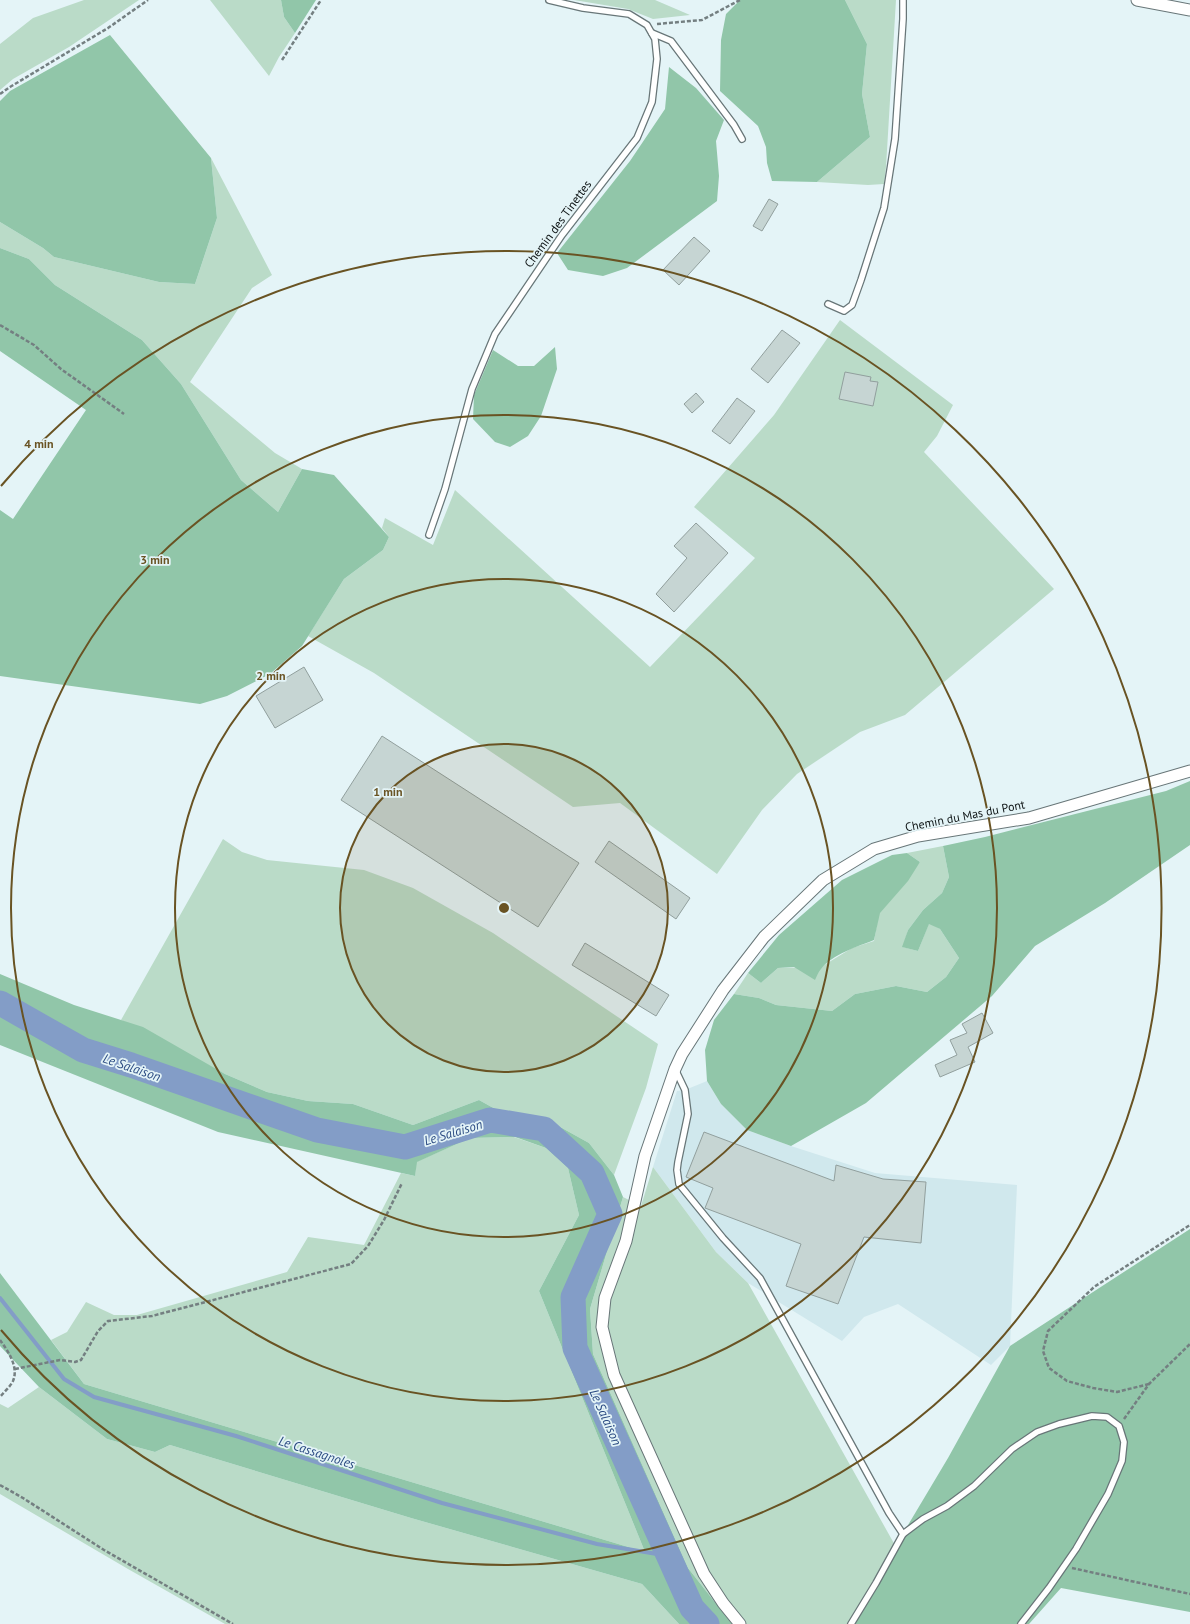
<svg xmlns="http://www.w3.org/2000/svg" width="1190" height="1624" font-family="'PT Sans',sans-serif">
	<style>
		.built { fill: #d0e8ed }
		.green { fill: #badbc8 }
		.forest { fill: #91c6a9 }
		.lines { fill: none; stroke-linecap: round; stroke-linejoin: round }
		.stream { stroke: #839dc7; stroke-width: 4 }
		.river { stroke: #839dc7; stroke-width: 25 }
		.building { fill: #c6d5d3; stroke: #919f9d }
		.lane-casing { stroke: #687678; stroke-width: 8 }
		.street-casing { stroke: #687678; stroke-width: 13 }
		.path { stroke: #747f81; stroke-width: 2.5; stroke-dasharray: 4 2; stroke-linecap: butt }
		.lane { stroke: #fff; stroke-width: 5.5 }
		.street { stroke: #fff; stroke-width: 11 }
		.ring { fill: none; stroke: #695323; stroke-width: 2 }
		.labels { text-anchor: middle; stroke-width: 3.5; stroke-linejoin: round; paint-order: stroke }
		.street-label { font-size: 12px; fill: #0e1415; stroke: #e4f4f7 }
		.water-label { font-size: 13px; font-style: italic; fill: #2b4b82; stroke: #e4f4f7 }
		.centre { fill: #695323; stroke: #e4f4f7; stroke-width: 2 }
		.ring-label { font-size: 12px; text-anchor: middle; font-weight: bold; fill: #695323; stroke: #e4f4f7; stroke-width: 3.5; stroke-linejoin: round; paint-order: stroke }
	</style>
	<rect width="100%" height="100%" fill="#e4f4f7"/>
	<path class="built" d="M 707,1081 L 721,1104 L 747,1130 L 791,1146 L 875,1173 L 1017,1185 L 1010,1346 L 991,1365 L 898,1304 L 864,1317 L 842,1341 L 748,1283 L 716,1252 L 653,1167 L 677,1091 L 685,1090 Z"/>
	<g class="green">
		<path d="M 84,0 L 139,0 L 69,47 L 13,79 L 0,90 L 0,44 L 33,18 Z"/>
		<path d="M 210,0 L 281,0 L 284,17 L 295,33 L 279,57 L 269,76 Z"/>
		<path d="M 574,0 L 655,0 L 690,15 L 653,19 L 628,9 Z"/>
		<path d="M 845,0 L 896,0 L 886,167 L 884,184 L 868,185 L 817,182 L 870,137 L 862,94 L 867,44 Z"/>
		<path d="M 211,158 L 272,275 L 252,288 L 190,382 L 275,453 L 302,469 L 278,512 L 241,480 L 181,384 L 142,340 L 55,285 L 29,259 L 0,248 L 0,222 L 43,248 L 54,257 L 159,282 L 195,284 L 217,218 Z"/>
		<path d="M 840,320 L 953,405 L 937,436 L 924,452 L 1054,589 L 905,715 L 860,732 L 797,774 L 762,810 L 717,874 L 620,803 L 573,807 L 374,673 L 308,636 L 344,579 L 383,550 L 389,537 L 382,528 L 385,518 L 433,545 L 455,490 L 650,667 L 755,558 L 694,507 L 774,415 Z"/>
		<path d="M 223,839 L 242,852 L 267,860 L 364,870 L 413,888 L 493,933 L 658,1044 L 646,1088 L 614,1175 L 589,1143 L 562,1128 L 497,1110 L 479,1100 L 413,1125 L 353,1104 L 308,1101 L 267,1092 L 225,1074 L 121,1020 Z"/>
		<path d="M 943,846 L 949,877 L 942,893 L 923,910 L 908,930 L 903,947 L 918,951 L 929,923 L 940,929 L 959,958 L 946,977 L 927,992 L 896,986 L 855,994 L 832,1011 L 776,1005 L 759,998 L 734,994 L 748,973 L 761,983 L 778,968 L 821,967 L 852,948 L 874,941 L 879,913 L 920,862 L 907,853 Z"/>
		<path d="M 514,1137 L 546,1148 L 568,1168 L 579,1215 L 539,1291 L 645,1552 L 84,1384 L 51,1340 L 67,1332 L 86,1302 L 114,1315 L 137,1315 L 287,1272 L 308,1237 L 364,1245 L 401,1173 L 415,1176 L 416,1162 L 470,1138 Z"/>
		<path d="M 653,1167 L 716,1252 L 748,1283 L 896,1547 L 849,1624 L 732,1624 L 688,1568 L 593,1354 L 590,1309 L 623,1197 L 641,1206 Z"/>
		<path d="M 39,1387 L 107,1439 L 155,1452 L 170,1445 L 411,1518 L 642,1584 L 679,1624 L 225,1624 L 128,1569 L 0,1494 L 0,1404 L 8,1408 Z"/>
	</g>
	<g class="forest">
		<path d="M 281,0 L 316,0 L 295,33 L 284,17 Z"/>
		<path d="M 740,0 L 845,0 L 867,44 L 862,94 L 870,137 L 817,182 L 772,181 L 767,163 L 766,147 L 758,126 L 720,91 L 721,40 L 726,14 Z"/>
		<path d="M 110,35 L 211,158 L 217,218 L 195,284 L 159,282 L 54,257 L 43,248 L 0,222 L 0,101 L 10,91 Z"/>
		<path d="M 669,67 L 696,88 L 724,120 L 716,141 L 719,176 L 717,201 L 627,268 L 603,276 L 568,270 L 557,253 L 630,161 L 665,109 Z"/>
		<path d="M 0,248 L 29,259 L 55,285 L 142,340 L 181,384 L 241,480 L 278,512 L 302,469 L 334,475 L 389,537 L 383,550 L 344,579 L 302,646 L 270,674 L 227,696 L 200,704 L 0,676 L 0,510 L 13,519 L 86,410 L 0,351 Z"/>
		<path d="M 555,347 L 557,369 L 541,416 L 528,436 L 510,447 L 495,442 L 473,419 L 474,395 L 493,350 L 518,366 L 534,366 Z"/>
		<path d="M 1190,781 L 1190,845 L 1105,903 L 1035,946 L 992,996 L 866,1103 L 791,1146 L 747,1130 L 721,1104 L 707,1081 L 705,1050 L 714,1020 L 734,994 L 759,998 L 776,1005 L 832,1011 L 855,994 L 896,986 L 927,992 L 946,977 L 959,958 L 940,929 L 929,924 L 918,951 L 902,947 L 908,930 L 923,910 L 942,893 L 949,877 L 943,846 L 985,837 L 1166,791 Z"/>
		<path d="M 907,853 L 920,862 L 908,881 L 880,913 L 874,940 C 859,946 831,955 821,969 C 818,972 817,976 815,980 L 794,967 L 778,968 L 761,983 L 748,973 L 779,935 L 842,880 L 892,855 Z"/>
		<path d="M 0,974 L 74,1005 L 143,1027 L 225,1074 L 267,1092 L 308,1101 L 353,1104 L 413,1125 L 479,1100 L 497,1110 L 562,1128 L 589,1143 L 614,1175 L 623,1197 L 590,1309 L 593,1354 L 688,1568 L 732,1624 L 679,1624 L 642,1584 L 411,1518 L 170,1445 L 155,1452 L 107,1439 L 39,1387 L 0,1346 L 0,1273 L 84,1384 L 645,1552 L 539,1291 L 579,1215 L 568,1168 L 546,1148 L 515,1137 L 470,1138 L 417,1162 L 415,1176 L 218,1132 L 0,1045 Z"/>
		<path d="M 1190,1229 L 1190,1612 L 1061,1588 L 1029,1624 L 849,1624 L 948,1458 L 1010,1346 Z"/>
	</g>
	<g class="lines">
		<path class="stream" d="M 0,1298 L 64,1379 L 94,1397 L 236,1436 L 442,1503 L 597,1544 L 669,1556"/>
		<path class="river" d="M 0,1003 L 83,1050 L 131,1065 L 317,1130 L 405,1147 L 490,1120 L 544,1129 L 592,1173 L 610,1214 L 573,1297 L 575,1348 L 692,1608 L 707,1624"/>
	</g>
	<g class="building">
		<path d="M 769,199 L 778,204 L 762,231 L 753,226 Z"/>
		<path d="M 694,237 L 710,251 L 679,285 L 663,270 Z"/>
		<path d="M 782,330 L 800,343 L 768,383 L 751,369 Z"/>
		<path d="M 845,372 L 871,377 L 870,381 L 878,382 L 873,406 L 839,399 Z"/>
		<path d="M 696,393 L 704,402 L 692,413 L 684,404 Z"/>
		<path d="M 737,398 L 755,411 L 730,444 L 712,431 Z"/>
		<path d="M 696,523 L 728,553 L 674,612 L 656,594 L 687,558 L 674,546 Z"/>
		<path d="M 304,667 L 323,700 L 275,728 L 256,696 Z"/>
		<path d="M 382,736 L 579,863 L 538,927 L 341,800 Z"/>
		<path d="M 609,841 L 690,898 L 676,919 L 595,862 Z"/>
		<path d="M 585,943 L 669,995 L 656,1016 L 572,965 Z"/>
		<path d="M 982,1013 L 993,1033 L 968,1047 L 975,1062 L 940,1077 L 935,1065 L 957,1055 L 950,1040 L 967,1033 L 962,1024 Z"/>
		<path d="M 704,1132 L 834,1181 L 836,1165 L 883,1179 L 926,1182 L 921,1243 L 864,1237 L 838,1304 L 786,1286 L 801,1244 L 705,1208 L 713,1188 L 686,1177 Z"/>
	</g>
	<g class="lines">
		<g class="lane-casing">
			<g id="lane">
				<path d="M 652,33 L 671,41 L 734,125 L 742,139"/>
				<path d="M 828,304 L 844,311 L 852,305 L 861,280 L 884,208 L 895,139 L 903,19 L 903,0"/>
				<path d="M 429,535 L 445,489 L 472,389 L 495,334 L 562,235 L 637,138 L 652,102 L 657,59 L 655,39 L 647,25 L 629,14 L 583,8 L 549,0"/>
				<path d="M 675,1069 L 685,1090 L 688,1114 L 678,1162 L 677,1170 L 679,1184 L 723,1238 L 760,1278 L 889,1513 L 903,1534"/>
				<path d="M 851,1624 L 876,1583 L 903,1534 L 923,1519 L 947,1506 L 974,1486 L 1012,1449 L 1037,1432 L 1059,1424 L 1092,1416 L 1107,1417 L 1119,1426 L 1124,1442 L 1122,1461 L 1108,1494 L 1076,1549 L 1049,1588 L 1021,1624"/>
			</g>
		</g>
		<g class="street-casing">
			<g id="street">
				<path d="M 1137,0 L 1190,10"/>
				<path d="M 740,1624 L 723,1603 L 704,1574 L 614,1375 L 602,1327 L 605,1298 L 626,1241 L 645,1156 L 675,1069 L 682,1054 L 723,990 L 764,937 L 823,880 L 874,849 L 918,836 L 1029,818 L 1190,771"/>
			</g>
		</g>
		<g class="path">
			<path d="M 657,24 L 702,20 L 740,0"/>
			<path d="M 282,60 L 321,0"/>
			<path d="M 0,94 L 10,87 L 108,28 L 148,0"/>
			<path d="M 0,325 L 34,345 L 61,369 L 124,414"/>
			<path d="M 0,1340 C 8,1351 19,1367 13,1381 C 10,1387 4,1392 0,1397"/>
			<path d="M 15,1369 L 60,1360 L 75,1362 L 81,1360 L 98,1331 L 108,1321 L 152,1316 L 351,1264 L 368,1246 L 384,1220 L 402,1183"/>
			<path d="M 1149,1384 L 1117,1392 L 1093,1388 L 1067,1381 L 1049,1368 L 1043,1351 L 1048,1331 L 1094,1287 L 1190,1225"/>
			<path d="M 1124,1419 L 1149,1384 L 1190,1344"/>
			<path d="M 0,1485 L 23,1498 L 104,1550 L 233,1624"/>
			<path d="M 1072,1568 L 1190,1594"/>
		</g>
		<use href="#lane" class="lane"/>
		<use href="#street" class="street"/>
	</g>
	<circle cx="504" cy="908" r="164" fill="#695323" fill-opacity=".12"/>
	<g class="ring">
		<circle cx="504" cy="908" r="164"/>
		<circle cx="504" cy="908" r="329"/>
		<circle cx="504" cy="908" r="493"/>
		<path d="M1 486A657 657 0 1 1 1 1330"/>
	</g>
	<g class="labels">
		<g class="street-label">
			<text transform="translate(558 224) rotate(-54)" y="4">Chemin des Tinettes</text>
			<text transform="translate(965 816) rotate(-11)" y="4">Chemin du Mas du Pont</text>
		</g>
		<g class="water-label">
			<text transform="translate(132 1067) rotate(19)" y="5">Le Salaison</text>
			<text transform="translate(453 1132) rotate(-17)" y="5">Le Salaison</text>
			<text transform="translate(606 1417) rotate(66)" y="5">Le Salaison</text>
			<text transform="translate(317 1452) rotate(18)" y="5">Le Cassagnoles</text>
		</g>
	</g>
	<circle cx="504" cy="908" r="6" class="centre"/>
	<g class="ring-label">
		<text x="39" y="448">4 min</text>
		<text x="155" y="564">3 min</text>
		<text x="271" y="680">2 min</text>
		<text x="388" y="796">1 min</text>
	</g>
</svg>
